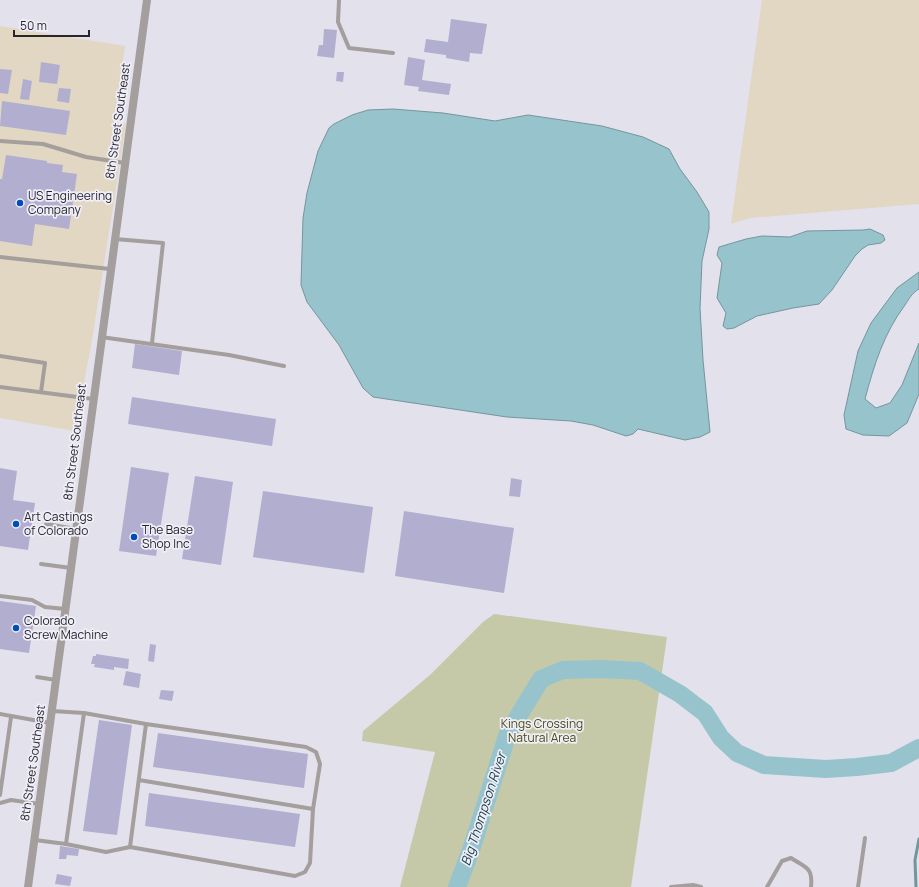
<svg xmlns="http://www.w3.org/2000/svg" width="919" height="887" font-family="Manrope,sans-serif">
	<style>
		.industrial { fill: #e2d7c3 }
		.green { fill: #c5c9a8 }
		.water { fill: #97c4cc; stroke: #75959c }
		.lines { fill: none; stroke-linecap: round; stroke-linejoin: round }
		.stream { stroke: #75959c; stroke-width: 3 }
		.river { stroke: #97c4cc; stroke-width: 18 }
		.building { fill: #b1aed0 }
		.service { stroke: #a49f9d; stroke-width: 4 }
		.minor { stroke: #a49f9d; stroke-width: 8 }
		.poi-dot { fill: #004db7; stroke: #efeef9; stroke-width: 1.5 }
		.labels { text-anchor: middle; stroke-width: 3.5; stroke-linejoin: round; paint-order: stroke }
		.street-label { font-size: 12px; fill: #27272b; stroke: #efeef9 }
		.poi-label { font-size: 12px; fill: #27272b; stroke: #efeef9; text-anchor: start }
		.park-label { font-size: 12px; fill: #484c11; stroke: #efeef9 }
		.water-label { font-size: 13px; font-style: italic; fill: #174147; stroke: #efeef9 }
	</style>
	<rect width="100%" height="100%" fill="#e2e1ec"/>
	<g class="industrial">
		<path d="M 762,0 L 919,0 L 919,204 L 750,218 L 731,224 Z"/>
		<path d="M 0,26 L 125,46 L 114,121 L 126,124 L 92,340 L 75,431 L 0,418 Z"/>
	</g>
	<path class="green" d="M 494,614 L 667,637 L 631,887 L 400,887 L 435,752 L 362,741 L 363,731 L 430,675 L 483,622 Z"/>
	<g class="water">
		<path d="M 393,109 L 443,113 L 495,121 L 528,115 L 602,126 L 643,137 L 669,149 L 680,169 L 697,192 L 709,212 L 709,229 L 702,261 L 700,308 L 703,360 L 710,432 L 700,437 L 685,440 L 638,429 L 633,434 L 626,436 L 593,425 L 571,421 L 507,417 L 373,397 L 363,388 L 339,345 L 307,302 L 301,285 L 303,218 L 307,193 L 318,151 L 329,128 L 334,124 L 352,115 L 368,110 Z"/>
		<path d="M 870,229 L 883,235 L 885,240 L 881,243 L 868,245 L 862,249 L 855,256 L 832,290 L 819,304 L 793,308 L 757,316 L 734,328 L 727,329 L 723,326 L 726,313 L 717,298 L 722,263 L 717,255 L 719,247 L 746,239 L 762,236 L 790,237 L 807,231 L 863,230 Z"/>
		<path d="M 919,272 L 919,289 C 912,293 909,299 905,305 C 884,333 874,365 865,399 L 876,408 L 890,403 L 902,385 L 919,343 L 919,394 L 907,423 L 889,436 L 863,435 L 846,429 L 844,415 L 858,351 L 871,323 L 897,288 Z"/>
	</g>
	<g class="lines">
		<path class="stream" d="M 916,887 L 915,860 L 919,839"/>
		<path class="river" d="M 457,887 L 471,850 L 508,733 L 541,679 L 563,670 L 601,669 L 640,671 L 680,694 L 705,713 L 721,738 L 737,753 L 764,765 L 826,769 L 857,767 L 891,763 L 919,748"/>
	</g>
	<g class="building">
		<path d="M 451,19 L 487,24 L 482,54 L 470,53 L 469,62 L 446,58 L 446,55 L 424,52 L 426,39 L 448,42 Z"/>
		<path d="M 324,29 L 337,30 L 334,58 L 317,56 L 319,45 L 323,45 Z"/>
		<path d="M 408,57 L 425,60 L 422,80 L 451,84 L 449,95 L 418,91 L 419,87 L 404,85 Z"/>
		<path d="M 41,62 L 60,65 L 57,84 L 39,82 Z"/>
		<path d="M 0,69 L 12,70 L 8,94 L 0,93 Z"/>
		<path d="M 337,72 L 344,72 L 343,82 L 336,81 Z"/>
		<path d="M 23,79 L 32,81 L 29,100 L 20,99 Z"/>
		<path d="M 59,88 L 71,89 L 69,103 L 57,101 Z"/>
		<path d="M 2,101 L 70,111 L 66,135 L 0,126 Z"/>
		<path d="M 6,155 L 47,161 L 47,163 L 63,165 L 62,172 L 77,174 L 69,229 L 35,224 L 32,246 L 0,241 L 0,179 L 2,179 Z"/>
		<path d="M 135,344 L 182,351 L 179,375 L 132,368 Z"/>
		<path d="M 132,397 L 276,419 L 272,446 L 128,424 Z"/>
		<path d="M 131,467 L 169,473 L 156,556 L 119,551 Z"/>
		<path d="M 0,468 L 17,471 L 13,500 L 35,503 L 28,550 L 0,546 Z"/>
		<path d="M 195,476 L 233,482 L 221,565 L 182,559 Z"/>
		<path d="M 511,478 L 522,480 L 520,497 L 509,496 Z"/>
		<path d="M 263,491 L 373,507 L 364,573 L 253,557 Z"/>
		<path d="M 404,511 L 514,528 L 504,593 L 395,576 Z"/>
		<path d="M 0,601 L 36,606 L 29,653 L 0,649 Z"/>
		<path d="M 150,644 L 156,645 L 154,662 L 148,661 Z"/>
		<path d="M 96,654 L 129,659 L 128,669 L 114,667 L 114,670 L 94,667 L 95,664 L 91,664 L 93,656 L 96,656 Z"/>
		<path d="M 126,671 L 141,674 L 139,688 L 123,685 Z"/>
		<path d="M 161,690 L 174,691 L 172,701 L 159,699 Z"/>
		<path d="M 99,720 L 132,725 L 117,835 L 83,831 Z"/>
		<path d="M 158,733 L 308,754 L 304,788 L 153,767 Z"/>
		<path d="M 149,793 L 300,814 L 295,847 L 145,826 Z"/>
		<path d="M 60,846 L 79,849 L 78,856 L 67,855 L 66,859 L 59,859 Z"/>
		<path d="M 57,874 L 72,877 L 70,886 L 55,884 Z"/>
	</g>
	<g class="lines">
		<g class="service">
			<path d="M 339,0 L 338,22 L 349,48 L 393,53"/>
			<path d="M 0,141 L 43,144 L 86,157 L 125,163"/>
			<path d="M 115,239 L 163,243 L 152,343"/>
			<path d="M 0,257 L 110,269"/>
			<path d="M 101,337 L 229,355 L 284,366"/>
			<path d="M 0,356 L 45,363 L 41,392"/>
			<path d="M 0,387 L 93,399"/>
			<path d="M 46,524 L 76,529"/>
			<path d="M 41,564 L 71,568"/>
			<path d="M 0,596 L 32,600 L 45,607 L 66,609"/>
			<path d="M 37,677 L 56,680"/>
			<path d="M 0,714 L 50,723"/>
			<path d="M 139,780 L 313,809"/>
			<path d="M 0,795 L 11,717"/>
			<path d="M 0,803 L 11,800 L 39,804"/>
			<path d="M 35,840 L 66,844 L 106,852 L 130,847 L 295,876 L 305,872 L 310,863 L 313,809 L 320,764 L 316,752 L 306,747 L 146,724 L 84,713 L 52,711"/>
			<path d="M 66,844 L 84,713"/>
			<path d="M 130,847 L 146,724"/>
			<path d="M 671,887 L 693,885 L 701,887"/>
			<path d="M 767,887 L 782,861 L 791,858 C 806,868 813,867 811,887"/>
			<path d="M 858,887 L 865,838"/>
		</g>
		<path class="minor" d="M 28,887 C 69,591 107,296 147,0"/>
	</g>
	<g class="poi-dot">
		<circle cx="20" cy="203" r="4"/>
		<circle cx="16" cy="524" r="4"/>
		<circle cx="134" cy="537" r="4"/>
		<circle cx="16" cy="628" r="4"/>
	</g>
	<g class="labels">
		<g class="street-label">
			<text transform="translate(118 121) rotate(-82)" y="4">8th Street Southeast</text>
			<text transform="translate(75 442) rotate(-83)" y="4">8th Street Southeast</text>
			<text transform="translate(33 763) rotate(-82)" y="4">8th Street Southeast</text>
		</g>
		<g class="poi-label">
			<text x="28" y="200">US Engineering<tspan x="28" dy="14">Company</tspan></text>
			<text x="24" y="521">Art Castings<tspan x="24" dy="14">of Colorado</tspan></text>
			<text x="142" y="534">The Base<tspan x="142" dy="14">Shop Inc</tspan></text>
			<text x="24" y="625">Colorado<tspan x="24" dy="14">Screw Machine</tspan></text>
		</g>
		<g class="park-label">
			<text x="542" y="728">Kings Crossing<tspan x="542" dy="14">Natural Area</tspan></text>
		</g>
		<g class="water-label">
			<text transform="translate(483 809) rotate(-72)" y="5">Big Thompson River</text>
		</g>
	</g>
	<path d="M14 30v6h75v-6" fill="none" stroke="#27272b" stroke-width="2"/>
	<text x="20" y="30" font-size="12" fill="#27272b" stroke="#efeef9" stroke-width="3" paint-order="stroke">50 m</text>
</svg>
